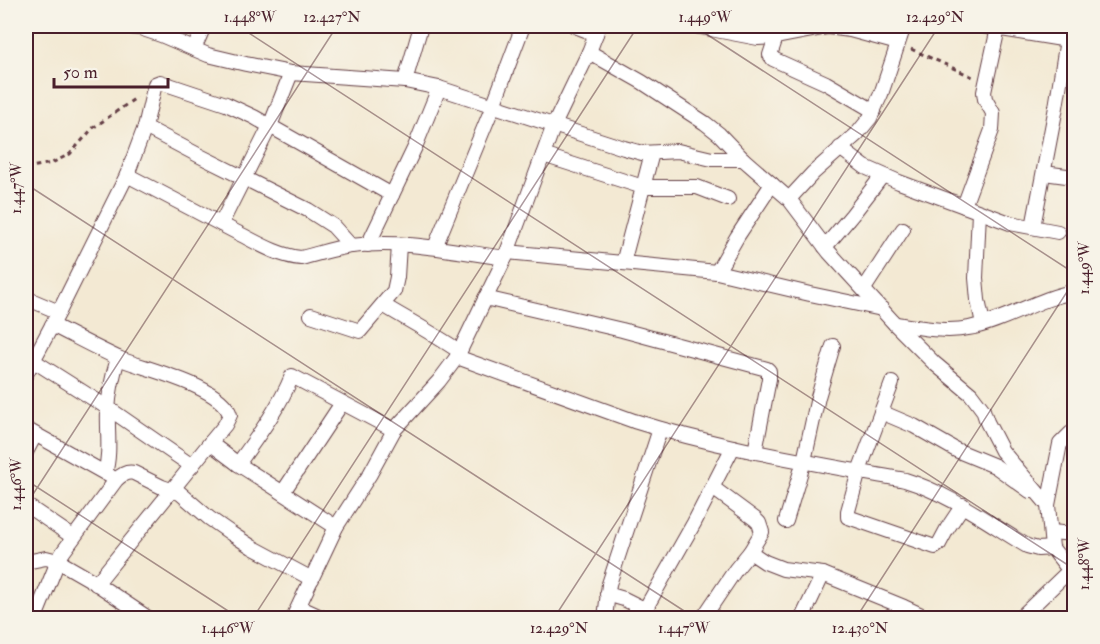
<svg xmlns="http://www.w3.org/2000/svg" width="1100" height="644" font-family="'IM FELL Double Pica',serif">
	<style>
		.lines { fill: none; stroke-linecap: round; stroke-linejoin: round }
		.street-casing { stroke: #633d44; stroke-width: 16 }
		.path { stroke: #633d44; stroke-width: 3; stroke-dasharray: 4.5 4.5; stroke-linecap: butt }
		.street { stroke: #fff; stroke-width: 14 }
		.ticks { fill: none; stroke: #4a1f2b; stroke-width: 1.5; stroke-opacity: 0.45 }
		.neatline { fill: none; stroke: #4a1f2b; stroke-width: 2 }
		.ticks-label { font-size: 15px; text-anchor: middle; fill: #4a1f2b }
	</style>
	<rect width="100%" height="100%" fill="#f7f3e8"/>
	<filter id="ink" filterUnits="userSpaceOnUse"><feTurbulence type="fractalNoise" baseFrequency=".0167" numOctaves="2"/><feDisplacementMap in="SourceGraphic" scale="12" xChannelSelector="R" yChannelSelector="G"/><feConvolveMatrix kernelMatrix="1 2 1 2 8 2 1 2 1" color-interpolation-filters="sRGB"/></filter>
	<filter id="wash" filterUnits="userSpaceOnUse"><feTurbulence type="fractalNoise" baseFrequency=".008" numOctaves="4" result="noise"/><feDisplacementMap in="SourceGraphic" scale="24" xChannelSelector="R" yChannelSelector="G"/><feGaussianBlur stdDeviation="1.35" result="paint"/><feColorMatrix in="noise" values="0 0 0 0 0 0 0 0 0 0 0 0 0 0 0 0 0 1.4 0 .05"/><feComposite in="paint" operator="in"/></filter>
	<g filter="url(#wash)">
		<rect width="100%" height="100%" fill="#f3e9d3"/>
	</g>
	<g filter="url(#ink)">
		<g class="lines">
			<g class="street-casing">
				<g id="street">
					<path d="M 121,26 L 140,28 L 161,35 L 208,55 L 246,64 L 291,73 L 405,81 L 439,88 L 624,148 L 642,153 L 678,151 L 712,159 L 743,159"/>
					<path d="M 575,26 L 596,34"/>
					<path d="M 695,26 L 758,38 L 776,37 L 828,27 L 850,30 L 898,43"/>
					<path d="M 983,26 L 1074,41"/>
					<path d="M 776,37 L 770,55 L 773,59 L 826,83 L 874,111"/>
					<path d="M 194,49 L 204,26"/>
					<path d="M 589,52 L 642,82 L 705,123 L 719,134 L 743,159 L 789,199 L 829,252 L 895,324 L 934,363 L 971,394 L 983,410 L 987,422 L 1002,451 L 1048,505"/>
					<path d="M 405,81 L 421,26"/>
					<path d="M 145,127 L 200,156 L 308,210 L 333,226 L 351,246"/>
					<path d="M 840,148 L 865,167 L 899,182 L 1010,223 L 1058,232"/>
					<path d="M 543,155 L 643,187 L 697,187 L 728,199"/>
					<path d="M 1044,173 L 1074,177"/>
					<path d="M 127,175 L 145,127 L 155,84 L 160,82 L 226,104 L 254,117 L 392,195"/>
					<path d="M 789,199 L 813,173 L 857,134 L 870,118 L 881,94 L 904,26"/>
					<path d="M 964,206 L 992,130 L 993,113 L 985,99 L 984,92 L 998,28"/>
					<path d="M 979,212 L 976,278 L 978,300 L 983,324"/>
					<path d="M 221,224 L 270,126 L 291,73"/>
					<path d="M 1033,227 L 1056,107 L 1067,40"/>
					<path d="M 368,245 L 415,147 L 439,88"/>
					<path d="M 435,247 L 493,106 L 523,26"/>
					<path d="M 825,247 L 852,215 L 882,176"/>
					<path d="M 507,252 L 717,272 L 810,294 L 882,309"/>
					<path d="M 623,263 L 652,153"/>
					<path d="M 717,272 L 737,237 L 772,184"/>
					<path d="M 864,289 L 903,229"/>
					<path d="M 26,298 L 59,312"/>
					<path d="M 485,298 L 622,330 L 767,369 L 769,371 L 769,379 L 755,452"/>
					<path d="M 383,305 C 408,320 434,334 459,351"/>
					<path d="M 311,315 L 360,331 L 394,291 L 397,277 L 399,245"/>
					<path d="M 895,324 C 919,327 945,333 969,328 C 1006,321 1038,298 1074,292"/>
					<path d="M 52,325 C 74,336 96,348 118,358 C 144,369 222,386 230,415 L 225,425 L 210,443"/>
					<path d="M 26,356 L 108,408 L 192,466"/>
					<path d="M 457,357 L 634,421 C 723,449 814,463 905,480 C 950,494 987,522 1027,546 L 1038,549 L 1052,548"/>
					<path d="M 26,374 L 59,312 L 127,175 C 163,194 199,213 236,232 C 256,242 278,256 301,258 C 318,254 334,248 351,246 C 402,239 454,251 505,258"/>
					<path d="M 892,383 L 859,471 L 848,511 L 848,517 L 935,547 L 939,544 L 947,529 L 963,505"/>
					<path d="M 881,412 L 914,426 L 956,450 L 995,466 L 1030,491"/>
					<path d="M 26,429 L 110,476"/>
					<path d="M 1074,432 L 1071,433 L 1060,444 L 1048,505 L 1052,548 L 1074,576"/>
					<path d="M 26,452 L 35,435"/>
					<path d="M 238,464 C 258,436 279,408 292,376 L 394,430"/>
					<path d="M 105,473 C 111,453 107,431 108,410 C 109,392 113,375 118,358"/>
					<path d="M 283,492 L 342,403"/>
					<path d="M 26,505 L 73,537"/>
					<path d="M 786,521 L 804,461 L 818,397 L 833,346"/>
					<path d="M 1051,532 L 1074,534"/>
					<path d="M 750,552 L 765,562 L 783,569 L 823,574 L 904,607 L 928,618"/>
					<path d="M 26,562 L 46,558 L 58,561 L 91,580 L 148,618"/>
					<path d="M 96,584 L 210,443 L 238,464 L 336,527"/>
					<path d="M 607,594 L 624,599 L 642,608 L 647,606 L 694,523 L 733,447"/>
					<path d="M 299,607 L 323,618"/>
					<path d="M 35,618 L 58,561 L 63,552 L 116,480 C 121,475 127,471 134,473 L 162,487 L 180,493 L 209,518 L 232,534 L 252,547 L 312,579"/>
					<path d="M 293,618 L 336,527 L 370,474 L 394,430 L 439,381 L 457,357 L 505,258 L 554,125 L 589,52 L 599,26"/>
					<path d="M 605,618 L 609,584 L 660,429"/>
					<path d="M 703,618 L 736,569 L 750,552 L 762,532 L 759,523 L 755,519 L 713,488"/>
					<path d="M 802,618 L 823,574"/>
					<path d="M 1020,618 L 1070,570"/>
				</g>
			</g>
			<g class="path">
				<path d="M 911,49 L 973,77"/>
				<path d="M 26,168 L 52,163 L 70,154 L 93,128 L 137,97"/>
			</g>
			<use href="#street" class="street"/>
		</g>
	</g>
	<path class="ticks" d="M 238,26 L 1074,569M 694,26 L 1074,273M 26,41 L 36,26M 26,184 L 695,618M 26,480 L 239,618M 26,505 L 337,26M 253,618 L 638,26M 554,618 L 939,26M 856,618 L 1074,281"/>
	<rect width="1100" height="644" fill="none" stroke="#f7f3e8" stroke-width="66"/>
	<path d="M54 78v9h114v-9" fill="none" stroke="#4a1f2b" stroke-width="3"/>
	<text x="63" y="78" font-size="18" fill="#4a1f2b" stroke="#f7f3e8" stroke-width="4.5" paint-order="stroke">50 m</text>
	<rect x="33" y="33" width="1034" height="578" class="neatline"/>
	<g class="ticks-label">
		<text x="250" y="22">1.448°W</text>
		<text x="332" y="22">12.427°N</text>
		<text x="705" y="22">1.449°W</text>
		<text x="935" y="22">12.429°N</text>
		<text transform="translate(16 188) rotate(-90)" y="5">1.447°W</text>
		<text transform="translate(1084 268) rotate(-90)" y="5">1.449°W</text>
		<text transform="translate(16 484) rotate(-90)" y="5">1.446°W</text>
		<text transform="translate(1084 564) rotate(-90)" y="5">1.448°W</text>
		<text x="228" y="633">1.446°W</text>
		<text x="559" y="633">12.429°N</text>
		<text x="684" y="633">1.447°W</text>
		<text x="860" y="633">12.430°N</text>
	</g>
</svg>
